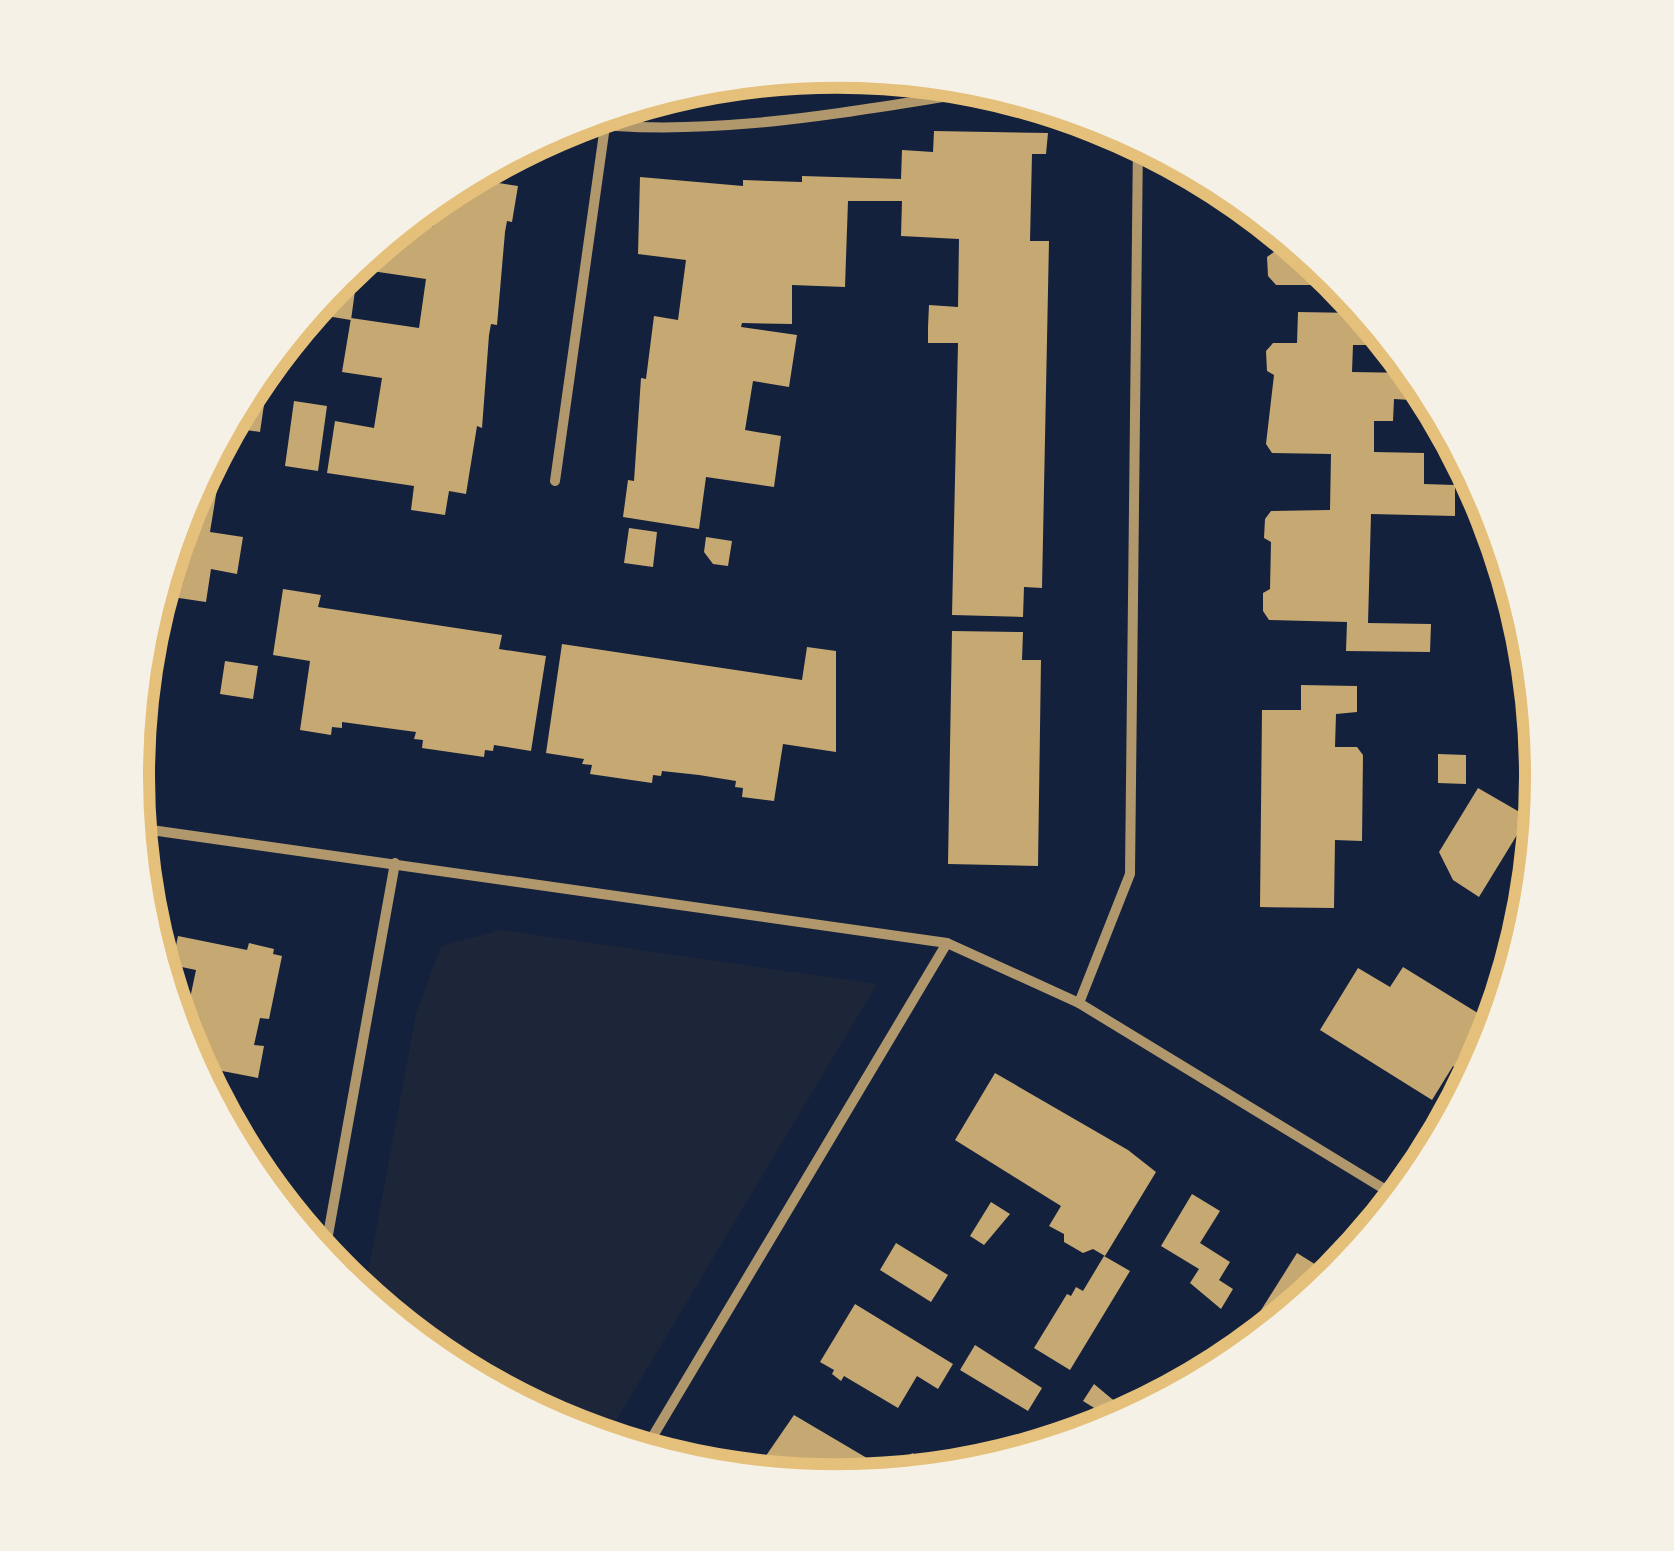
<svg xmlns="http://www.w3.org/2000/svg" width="1674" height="1551" font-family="'Crimson Pro',serif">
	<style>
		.green { fill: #1d2539 }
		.building { fill: #c6a872 }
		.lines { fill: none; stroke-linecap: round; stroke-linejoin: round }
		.minor { stroke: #b1986c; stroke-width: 10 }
		.rim { fill: none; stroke: #e5c07b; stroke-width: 12 }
	</style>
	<rect width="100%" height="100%" fill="#14213d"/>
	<path class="green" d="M 501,930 L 877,984 L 605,1439 C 513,1411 437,1355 364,1295 L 416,1014 L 441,946 Z"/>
	<g class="building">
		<path d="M 934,131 L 1048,133 L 1046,154 L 1032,154 L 1030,241 L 1049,241 L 1042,588 L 1024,587 L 1023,617 L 952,615 L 958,343 L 928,343 L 928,327 L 929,305 L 958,307 L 959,239 L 901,236 L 902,201 L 848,201 L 845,287 L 792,285 L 792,324 L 742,323 L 741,327 L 797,335 L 789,387 L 753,381 L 745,430 L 781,436 L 774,487 L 706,477 L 699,529 L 623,517 L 628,480 L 634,481 L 641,378 L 646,379 L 654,316 L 678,320 L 686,260 L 638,254 L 640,177 L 743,186 L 743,180 L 802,182 L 802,176 L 901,179 L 902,150 L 933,152 Z"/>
		<path d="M 465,178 L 518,186 L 512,222 L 507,221 L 505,232 L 497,325 L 491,324 L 489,335 L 482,428 L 477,426 L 466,494 L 449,491 L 445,515 L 411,510 L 414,486 L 327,473 L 335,421 L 374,428 L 382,378 L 342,372 L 351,318 L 419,328 L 426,279 L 358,269 L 351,320 L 308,313 L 339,276 L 351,266 L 358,267 L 359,259 L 404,223 L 433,227 L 438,194 Z"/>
		<path d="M 1275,226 L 1336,277 L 1343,285 L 1276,285 L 1268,276 L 1267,257 L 1274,252 Z"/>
		<path d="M 1355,300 L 1383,334 L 1382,345 L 1353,345 L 1352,372 L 1412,373 L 1411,400 L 1394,399 L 1393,421 L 1374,421 L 1374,452 L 1424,453 L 1424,484 L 1455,485 L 1455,516 L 1371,514 L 1368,623 L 1431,624 L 1430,652 L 1346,651 L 1347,622 L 1269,620 L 1263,611 L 1263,593 L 1270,589 L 1271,542 L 1264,538 L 1265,519 L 1271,511 L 1330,510 L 1331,454 L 1272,453 L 1266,444 L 1274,375 L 1267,371 L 1266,351 L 1273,343 L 1297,343 L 1298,312 L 1355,313 Z"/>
		<path d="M 244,395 L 265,398 L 260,432 L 227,427 Z"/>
		<path d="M 294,401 L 327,406 L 318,471 L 285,466 Z"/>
		<path d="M 227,427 L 210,532 L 243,537 L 237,574 L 211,569 L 206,602 L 172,597 L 164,651 L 144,648 L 185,505 Z"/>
		<path d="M 629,528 L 657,532 L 653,567 L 624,563 Z"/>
		<path d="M 706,537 L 732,541 L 728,566 L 713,564 L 704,552 Z"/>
		<path d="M 283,589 L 321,595 L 318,607 L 502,635 L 499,649 L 546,656 L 531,751 L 494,745 L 493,751 L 485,750 L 484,757 L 422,748 L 423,740 L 414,739 L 416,732 L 342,722 L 342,728 L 332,727 L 331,735 L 300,730 L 310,661 L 273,655 Z"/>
		<path d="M 952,631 L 1023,632 L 1022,660 L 1041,660 L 1038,866 L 948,864 Z"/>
		<path d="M 562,644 L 802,680 L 807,647 L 836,651 L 836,752 L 783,744 L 774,801 L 742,797 L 743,788 L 735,787 L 736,781 L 699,775 L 662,771 L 661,776 L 653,775 L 652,783 L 590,774 L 592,765 L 582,764 L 584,759 L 546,753 Z"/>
		<path d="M 225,661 L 258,666 L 253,699 L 220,694 Z"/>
		<path d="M 1301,685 L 1357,686 L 1357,712 L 1336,714 L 1335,747 L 1357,747 L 1363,755 L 1362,841 L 1335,840 L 1334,908 L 1260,907 L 1262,710 L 1301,710 Z"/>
		<path d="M 1534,687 L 1538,726 L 1518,714 Z"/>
		<path d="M 1438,754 L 1466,755 L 1466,784 L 1438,783 Z"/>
		<path d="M 1478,788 L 1528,817 L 1479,897 L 1453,880 L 1439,852 Z"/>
		<path d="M 178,936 L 247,950 L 249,943 L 274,949 L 273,954 L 282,956 L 269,1019 L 260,1018 L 254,1045 L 264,1046 L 258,1078 L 196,1066 L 179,1027 L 184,1027 L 196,970 L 172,965 Z"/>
		<path d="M 1403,967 L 1481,1015 L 1485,1010 L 1484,1016 L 1495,1023 L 1472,1077 L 1453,1066 L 1432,1100 L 1320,1030 L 1358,968 L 1390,987 Z"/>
		<path d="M 995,1073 L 1128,1150 L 1156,1172 L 1105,1256 L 1093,1249 L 1083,1253 L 1064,1242 L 1064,1234 L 1049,1226 L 1061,1206 L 955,1140 Z"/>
		<path d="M 1192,1194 L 1220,1211 L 1200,1243 L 1230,1262 L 1219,1280 L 1233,1289 L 1221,1309 L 1190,1283 L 1199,1269 L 1161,1246 Z"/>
		<path d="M 991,1202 L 1010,1214 L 984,1245 L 970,1236 Z"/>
		<path d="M 896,1243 L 948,1275 L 931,1302 L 880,1270 Z"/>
		<path d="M 1297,1253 L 1334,1276 L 1231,1360 L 1263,1307 Z"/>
		<path d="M 1104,1256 L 1130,1271 L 1070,1370 L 1034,1348 L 1067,1294 L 1071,1296 L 1076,1287 L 1083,1291 Z"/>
		<path d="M 855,1304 L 953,1364 L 938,1389 L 917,1376 L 898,1408 L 844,1376 L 841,1381 L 832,1374 L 834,1370 L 820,1362 Z"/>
		<path d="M 975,1345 L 1042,1388 L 1028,1411 L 960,1370 Z"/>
		<path d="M 1094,1384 L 1112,1399 L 1135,1412 L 1106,1428 L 1097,1424 L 1104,1414 L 1083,1401 Z"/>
		<path d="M 794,1415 L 877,1464 L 869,1478 L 836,1481 L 754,1473 Z"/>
		<path d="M 912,1453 L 942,1471 L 898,1475 Z"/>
	</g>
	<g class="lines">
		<g class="minor">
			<path d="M 572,122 C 713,140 855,110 994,89"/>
			<path d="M 555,481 L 605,126"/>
			<path d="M 137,828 L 947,943 L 1079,1003 L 1399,1198"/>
			<path d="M 1079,1003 L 1130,874 L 1138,140"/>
			<path d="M 324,1257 L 395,863"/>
			<path d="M 644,1451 L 947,943"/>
		</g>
	</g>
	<path d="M0 0H1674V1551H0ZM149 776a688 688 0 1 1 1376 0a688 688 0 1 1-1376 0Z" fill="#f6f1e7" fill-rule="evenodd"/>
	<path class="rim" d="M149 776a688 688 0 1 1 1376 0a688 688 0 1 1-1376 0Z"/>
</svg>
